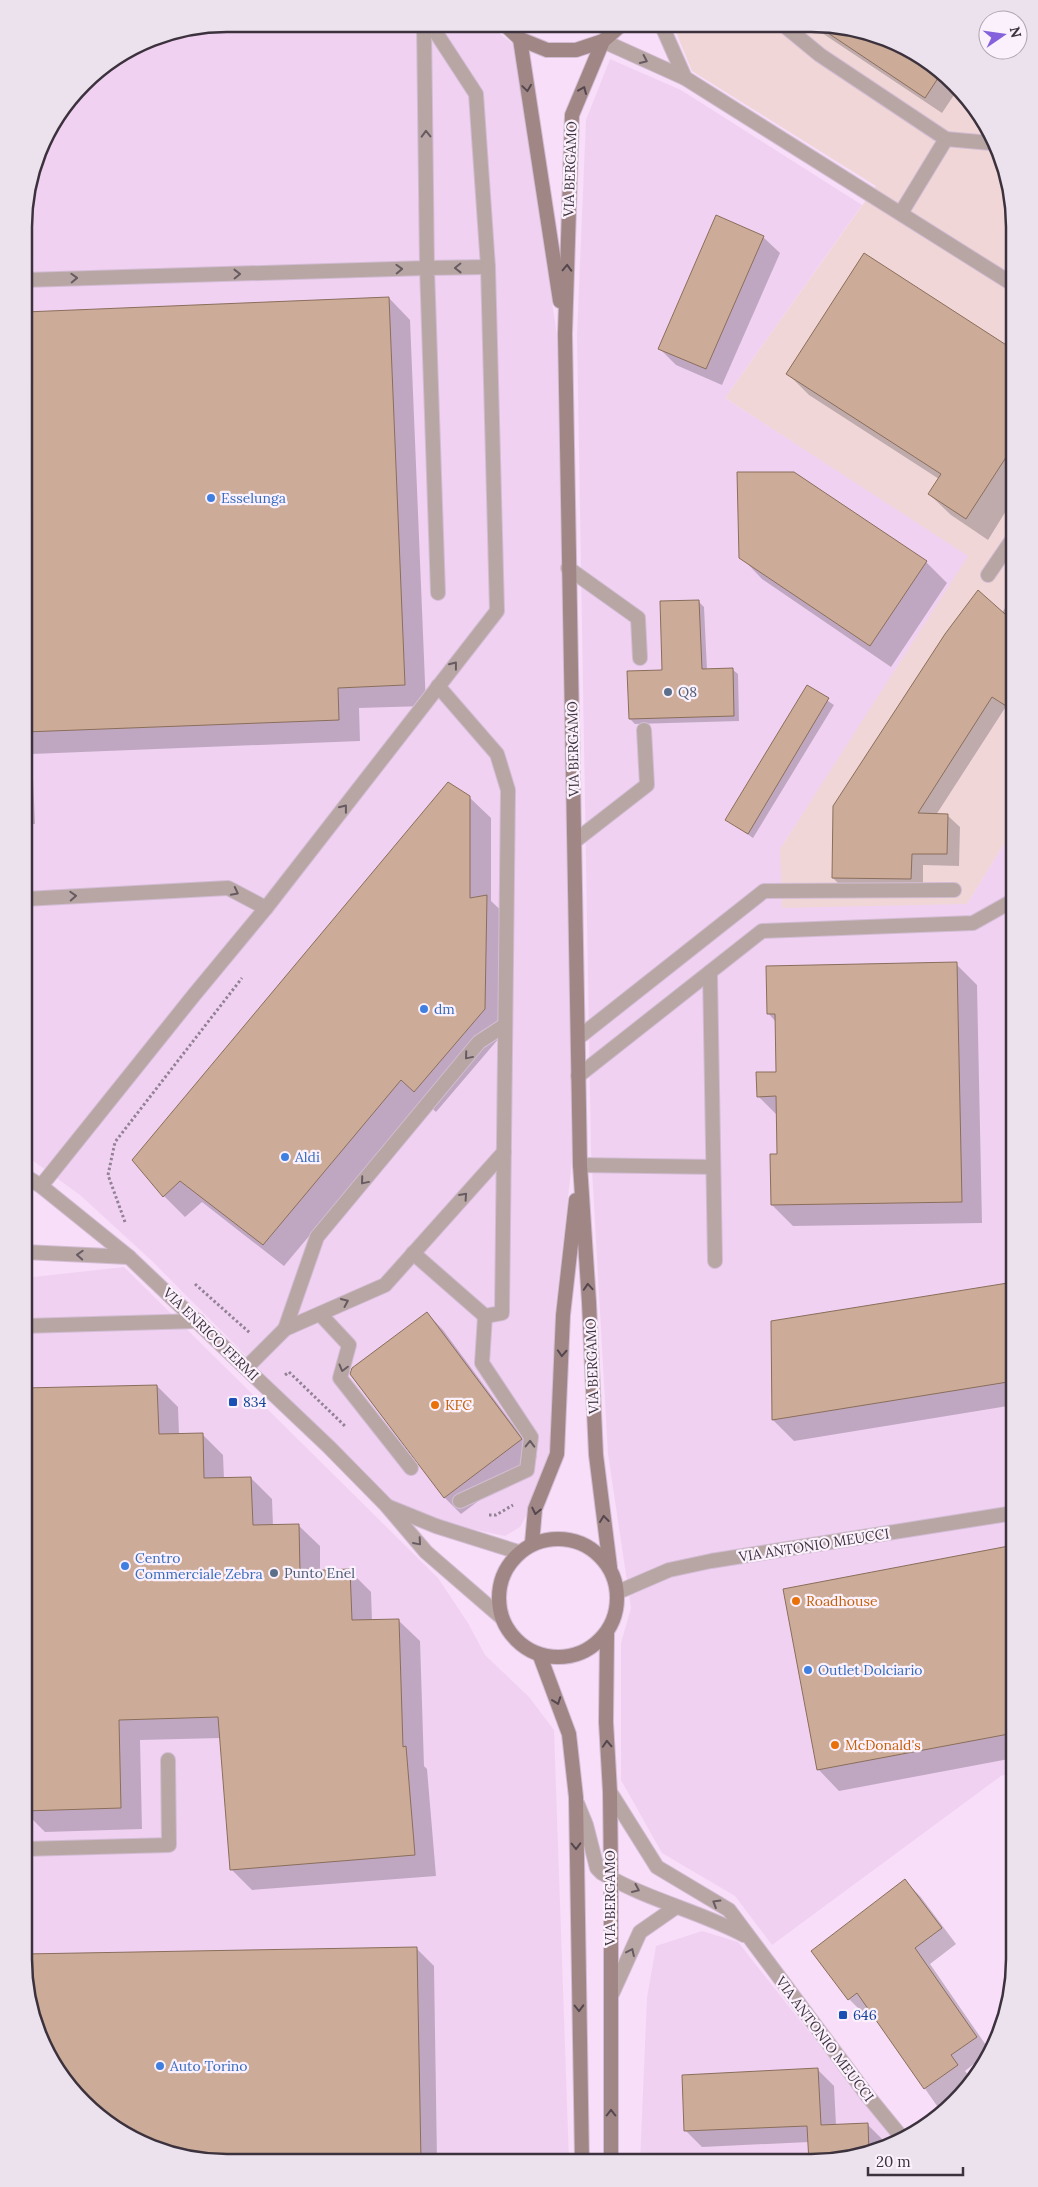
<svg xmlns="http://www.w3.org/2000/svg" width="1038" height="2187" font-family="Lora,serif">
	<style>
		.built { fill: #f0d1f2 }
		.industrial { fill: #f1d6d8 }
		.shadow { fill: #0003 }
		.building { fill: #ccac99; stroke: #8a6e5b }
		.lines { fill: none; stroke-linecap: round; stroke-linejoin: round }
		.service-casing { stroke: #d2bcd3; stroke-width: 16 }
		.minor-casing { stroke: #d2bcd3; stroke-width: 16 }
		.tertiary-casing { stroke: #d2bcd3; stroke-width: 16 }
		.secondary-casing { stroke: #d2bcd3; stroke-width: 16 }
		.path { stroke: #938294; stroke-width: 3; stroke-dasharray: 2.5 2.5; stroke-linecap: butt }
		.service { stroke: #b8a6a5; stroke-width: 14 }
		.minor { stroke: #b8a6a5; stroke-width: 14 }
		.tertiary { stroke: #b8a6a5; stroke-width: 14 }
		.secondary { stroke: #a08785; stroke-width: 14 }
		.oneway { stroke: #675b61 }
		.oneway2 { stroke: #55474f }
		.shop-dot { fill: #3f7fe0; stroke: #fbf1fc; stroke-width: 2 }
		.service-dot { fill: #5c6f8a; stroke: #fbf1fc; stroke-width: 2 }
		.transit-dot { fill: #1a4fb4; stroke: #fbf1fc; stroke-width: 2 }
		.food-dot { fill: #e8710a; stroke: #fbf1fc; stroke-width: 2 }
		.labels { text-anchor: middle; stroke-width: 4.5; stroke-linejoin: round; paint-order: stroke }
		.street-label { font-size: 14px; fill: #3c323d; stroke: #fbf1fc }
		.shop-label { font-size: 14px; fill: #366cbe; stroke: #fbf1fc; text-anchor: start }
		.service-label { font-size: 14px; fill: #4e5e75; stroke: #fbf1fc; text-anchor: start }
		.transit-label { font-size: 14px; fill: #164399; stroke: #fbf1fc; text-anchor: start }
		.food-label { font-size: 14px; fill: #c56008; stroke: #fbf1fc; text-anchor: start }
		.rim { fill: none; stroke: #3c323d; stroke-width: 2.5 }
	</style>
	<rect width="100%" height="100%" fill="#f8def9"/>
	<g class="built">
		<path d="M 227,24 L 489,25 L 513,44 L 557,335 L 572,1162 L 555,1311 L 551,1451 L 532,1505 L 520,1527 L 505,1536 L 438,1522 L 390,1501 L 152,1261 L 80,1195 L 25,1155 L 25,201 L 45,137 L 93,74 L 150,39 Z"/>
		<path d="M 610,59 L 681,90 L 862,205 L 725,398 L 969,556 L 780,849 L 967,904 L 1014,828 L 1014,1772 L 1001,1776 L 772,1945 L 735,1896 L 662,1853 L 621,1780 L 621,1643 L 631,1608 L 608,1454 L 591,1152 L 577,335 L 586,120 Z"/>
		<path d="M 124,1267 L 438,1578 L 468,1623 L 485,1655 L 529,1697 L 554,1730 L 569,2162 L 188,2159 L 137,2142 L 93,2113 L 58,2073 L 31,2013 L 24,1960 L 24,1278 Z"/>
		<path d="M 702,1931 L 738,1942 L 896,2142 L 864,2156 L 811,2163 L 640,2162 L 647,1998 L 656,1946 Z"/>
	</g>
	<path class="industrial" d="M 674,27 L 850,28 L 901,45 L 945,74 L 987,125 L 1007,174 L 1014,227 L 1014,828 L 967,904 L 782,908 L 780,849 L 968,556 L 725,398 L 876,186 L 692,71 Z"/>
	<g class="shadow">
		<path d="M 813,27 L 850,28 L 901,45 L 945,74 L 958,89 L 942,113 Z"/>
		<path d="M 763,237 L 780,253 L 722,385 L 676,365 L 659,348 Z"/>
		<path d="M 864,255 L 1014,351 L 1014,498 L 988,540 L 951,515 L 929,494 L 939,479 L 809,395 L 788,374 Z"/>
		<path d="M 389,298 L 410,320 L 426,706 L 359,708 L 360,741 L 32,754 L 35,824 L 25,824 L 25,313 Z"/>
		<path d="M 794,473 L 926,562 L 947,583 L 891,667 L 762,579 L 741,557 Z"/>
		<path d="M 1014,594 L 1014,714 L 1005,708 L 936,815 L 947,815 L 960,827 L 959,866 L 923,865 L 923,891 L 845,890 L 833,878 Z"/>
		<path d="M 699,602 L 704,607 L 707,670 L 732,669 L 738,674 L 739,721 L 635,724 L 630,719 L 663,671 Z"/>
		<path d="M 807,687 L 834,705 L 753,838 L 727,820 Z"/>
		<path d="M 469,797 L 491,818 L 491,901 L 508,917 L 506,1030 L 436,1112 L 423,1100 L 284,1266 L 202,1202 L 185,1217 L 164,1196 Z"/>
		<path d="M 956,964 L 977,985 L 982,1223 L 793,1226 L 772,1205 L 778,1156 L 777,1115 L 758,1096 L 777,1073 L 776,1022 L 768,1013 Z"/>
		<path d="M 1014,1283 L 1014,1405 L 794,1441 L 773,1420 L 772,1322 Z"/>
		<path d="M 427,1313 L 443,1330 L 537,1457 L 461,1514 L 445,1498 L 352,1373 Z"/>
		<path d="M 157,1386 L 178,1407 L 179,1434 L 202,1434 L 223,1455 L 224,1479 L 251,1478 L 272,1499 L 273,1526 L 298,1525 L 320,1546 L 320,1572 L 350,1571 L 371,1592 L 372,1621 L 398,1620 L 420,1641 L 424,1766 L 427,1769 L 436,1876 L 252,1890 L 231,1869 L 221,1738 L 140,1740 L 142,1829 L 45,1832 L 24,1811 L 24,1390 Z"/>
		<path d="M 1014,1546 L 1014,1758 L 839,1791 L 818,1769 Z"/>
		<path d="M 905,1881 L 920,1896 L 956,1944 L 930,1964 L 990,2051 L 965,2071 L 972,2080 L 966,2085 L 968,2087 L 964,2094 L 942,2113 L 870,2010 L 864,2014 L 849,1999 Z"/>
		<path d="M 416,1948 L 434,1966 L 437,2161 L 188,2159 L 137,2142 L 93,2113 L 58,2073 L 31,2013 L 24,1960 L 24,1955 Z"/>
		<path d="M 817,2069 L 834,2086 L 836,2125 L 867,2124 L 884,2141 L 884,2147 L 864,2156 L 810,2163 L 809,2142 L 702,2147 L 686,2131 L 683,2076 Z"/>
	</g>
	<g class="building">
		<path d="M 819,27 L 850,28 L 901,45 L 942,72 L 925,98 Z"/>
		<path d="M 716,215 L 764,236 L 706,369 L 658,349 Z"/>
		<path d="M 864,253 L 1014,350 L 1014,445 L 966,519 L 928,494 L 941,474 L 786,374 Z"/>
		<path d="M 389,297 L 405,685 L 338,688 L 339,720 L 25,732 L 25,312 Z"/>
		<path d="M 737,472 L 794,472 L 927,561 L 870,646 L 739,558 Z"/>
		<path d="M 978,590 L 1014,622 L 1014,711 L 992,697 L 918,813 L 948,814 L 947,854 L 912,854 L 911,879 L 832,878 L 833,806 L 945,634 Z"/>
		<path d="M 699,600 L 702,669 L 733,668 L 734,716 L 629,719 L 627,671 L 662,670 L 660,601 Z"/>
		<path d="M 807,685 L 829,698 L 748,834 L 725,820 Z"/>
		<path d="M 448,782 L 470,796 L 470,898 L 487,895 L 485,1009 L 414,1092 L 401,1080 L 263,1245 L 180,1181 L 163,1197 L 132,1160 Z"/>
		<path d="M 957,962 L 962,1202 L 771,1205 L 770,1154 L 777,1154 L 776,1096 L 757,1097 L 756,1072 L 776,1072 L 775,1014 L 767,1014 L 766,966 Z"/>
		<path d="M 1014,1282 L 1014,1381 L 772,1420 L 771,1321 Z"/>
		<path d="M 427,1312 L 522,1439 L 444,1498 L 350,1374 L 352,1368 Z"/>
		<path d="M 157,1385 L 159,1434 L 203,1433 L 204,1478 L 251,1477 L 253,1525 L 299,1524 L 300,1571 L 350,1569 L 352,1620 L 399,1619 L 403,1747 L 406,1746 L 415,1855 L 230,1870 L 218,1717 L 119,1720 L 121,1808 L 24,1811 L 24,1388 Z"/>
		<path d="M 1014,1545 L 1014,1733 L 817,1770 L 783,1589 Z"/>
		<path d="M 905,1879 L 942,1928 L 915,1948 L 977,2037 L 951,2055 L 958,2065 L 924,2089 L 857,1993 L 848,2000 L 811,1951 Z"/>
		<path d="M 417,1947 L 421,2161 L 188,2159 L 137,2142 L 93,2113 L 58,2073 L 31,2013 L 24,1960 L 24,1954 Z"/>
		<path d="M 818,2068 L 821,2125 L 868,2123 L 869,2154 L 809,2163 L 807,2126 L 684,2131 L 682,2075 Z"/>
	</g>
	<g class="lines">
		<g class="service-casing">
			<g id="service">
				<path d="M 786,27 L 820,55 L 946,139 L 901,213"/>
				<path d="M 946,139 L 991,143 L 996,146"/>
				<path d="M 25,280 L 427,268 L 424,25"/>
				<path d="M 568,568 L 638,618 L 640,658"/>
				<path d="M 438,593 L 427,268 L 488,267"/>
				<path d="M 575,841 L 647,785 L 644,730"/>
				<path d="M 25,899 L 228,888 L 266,908 L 497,611 L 488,267 L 476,94 L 431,25"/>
				<path d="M 710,972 L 715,1261"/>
				<path d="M 578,1038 L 764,891 L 954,890"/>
				<path d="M 578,1076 L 762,931 L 973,923 L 1014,900"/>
				<path d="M 580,1165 L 713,1167"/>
				<path d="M 413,1253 L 485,1316 L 502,1313 L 508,790 L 497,754 L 438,686"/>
				<path d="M 320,1314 L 349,1345 L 340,1378 L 411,1468"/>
				<path d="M 24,1326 L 198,1321"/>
				<path d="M 285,1329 L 317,1237 L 479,1042 L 505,1025"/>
				<path d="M 246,1368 L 285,1329 L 385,1285 L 504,1152"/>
				<path d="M 460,1501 L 527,1470 L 531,1437 L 482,1363 L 485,1316"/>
				<path d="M 618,1592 L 669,1570 L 711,1561 L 1014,1513"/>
				<path d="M 24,1849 L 169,1845 L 168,1760"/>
			</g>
		</g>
		<g class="minor-casing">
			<g id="minor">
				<path d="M 662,26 L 685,78"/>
				<path d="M 603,41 L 685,78 L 1014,285"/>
				<path d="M 988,575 L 1014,537"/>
				<path d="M 41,1186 L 194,995 L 266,908"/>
				<path d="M 24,1252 L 129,1257"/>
				<path d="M 610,1792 L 657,1867 L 729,1910 L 867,2095 L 903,2139"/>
				<path d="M 577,1803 L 586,1825 L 597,1868 L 602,1873 C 647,1900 699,1911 744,1935"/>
				<path d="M 611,1996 L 640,1932 L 676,1907"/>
			</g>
		</g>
		<g class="tertiary-casing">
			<g id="tertiary">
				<path d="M 25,1176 L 41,1186 L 129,1257 L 329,1447 L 386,1505 L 426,1552 L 501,1617"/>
				<path d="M 389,1507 L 436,1526 L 518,1552"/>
			</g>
		</g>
		<g class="secondary-casing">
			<g id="secondary">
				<path d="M 505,25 L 520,39 L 547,50 L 576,50 L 603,41 L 620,26"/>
				<path d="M 520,39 L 560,301"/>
				<path d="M 603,41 L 572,115 L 565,334 L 580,1165 L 589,1302 L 596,1455 L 610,1567"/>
				<circle cx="558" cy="1598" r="59"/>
				<path d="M 532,1543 L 535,1509 L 557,1454 L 563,1315 L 576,1200"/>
				<path d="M 607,1634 L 606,1722 L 610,1792 L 611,1878 L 611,2162"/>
				<path d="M 540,1656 L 569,1734 L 576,1797 L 582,2162"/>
			</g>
		</g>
		<g class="path">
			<path d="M 125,1222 L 108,1175 L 115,1142 L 242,978"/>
			<path d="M 195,1284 L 250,1333"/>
			<path d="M 285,1375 L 289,1372 L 346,1427"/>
			<path d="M 489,1515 L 496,1515 L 513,1505"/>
		</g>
		<use href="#service" class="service"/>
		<use href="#minor" class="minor"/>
		<use href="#tertiary" class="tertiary"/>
		<use href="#secondary" class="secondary"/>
	</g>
	<defs><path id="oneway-chevron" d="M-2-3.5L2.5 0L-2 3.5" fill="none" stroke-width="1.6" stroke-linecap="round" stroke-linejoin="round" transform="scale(1.25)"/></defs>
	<g class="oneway">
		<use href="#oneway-chevron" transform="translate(644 60) rotate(25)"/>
		<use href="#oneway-chevron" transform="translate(426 134) rotate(-91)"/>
		<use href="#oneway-chevron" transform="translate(458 268) rotate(179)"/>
		<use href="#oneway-chevron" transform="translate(399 269) rotate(-2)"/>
		<use href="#oneway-chevron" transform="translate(237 274) rotate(-1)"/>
		<use href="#oneway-chevron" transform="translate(74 278) rotate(-2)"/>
		<use href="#oneway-chevron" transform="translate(454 665) rotate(-52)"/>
		<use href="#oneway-chevron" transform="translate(344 808) rotate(-52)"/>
		<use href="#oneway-chevron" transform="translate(235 892) rotate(27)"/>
		<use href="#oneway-chevron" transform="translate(73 896) rotate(-3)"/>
		<use href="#oneway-chevron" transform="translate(468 1056) rotate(130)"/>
		<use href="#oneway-chevron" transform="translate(364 1181) rotate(130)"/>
		<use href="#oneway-chevron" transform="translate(464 1196) rotate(-48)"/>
		<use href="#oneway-chevron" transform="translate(80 1255) rotate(-177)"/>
		<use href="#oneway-chevron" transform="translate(345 1302) rotate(-24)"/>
		<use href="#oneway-chevron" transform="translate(343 1368) rotate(105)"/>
		<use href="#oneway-chevron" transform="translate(530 1444) rotate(-89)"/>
		<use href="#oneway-chevron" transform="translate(418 1542) rotate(49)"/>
		<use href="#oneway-chevron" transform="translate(636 1889) rotate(24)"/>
		<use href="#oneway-chevron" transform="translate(716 1903) rotate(-149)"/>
		<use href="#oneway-chevron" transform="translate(631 1952) rotate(-65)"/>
	</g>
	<g class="oneway2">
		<use href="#oneway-chevron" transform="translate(527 88) rotate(82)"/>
		<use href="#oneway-chevron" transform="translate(583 90) rotate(-67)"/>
		<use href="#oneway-chevron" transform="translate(567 268) rotate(-88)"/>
		<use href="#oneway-chevron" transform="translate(588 1287) rotate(-94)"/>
		<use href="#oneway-chevron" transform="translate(562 1353) rotate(93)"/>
		<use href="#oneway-chevron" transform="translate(536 1511) rotate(102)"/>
		<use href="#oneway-chevron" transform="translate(604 1519) rotate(-97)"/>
		<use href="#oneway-chevron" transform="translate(557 1701) rotate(70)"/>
		<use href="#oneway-chevron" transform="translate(607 1744) rotate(-93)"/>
		<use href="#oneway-chevron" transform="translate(576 1846) rotate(89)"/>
		<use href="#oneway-chevron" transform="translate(579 2008) rotate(89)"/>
		<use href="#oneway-chevron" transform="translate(611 2113) rotate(-90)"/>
	</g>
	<g class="shop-dot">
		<circle cx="211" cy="498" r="5"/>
		<circle cx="424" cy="1009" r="5"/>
		<circle cx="285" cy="1157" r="5"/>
		<circle cx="125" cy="1566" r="5"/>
		<circle cx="808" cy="1670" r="5"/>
		<circle cx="160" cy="2066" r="5"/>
	</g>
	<g class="service-dot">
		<circle cx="668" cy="692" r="5"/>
		<circle cx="274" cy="1573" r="5"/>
	</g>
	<g class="transit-dot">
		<rect x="228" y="1397" width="10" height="10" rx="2.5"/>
		<rect x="838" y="2010" width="10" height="10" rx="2.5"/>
	</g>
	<g class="food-dot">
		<circle cx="435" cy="1405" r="5"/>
		<circle cx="796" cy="1601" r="5"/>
		<circle cx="835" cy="1745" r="5"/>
	</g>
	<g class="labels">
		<g class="street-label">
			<text transform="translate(570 169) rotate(-88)" y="5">VIA BERGAMO</text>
			<text transform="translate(573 749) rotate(-91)" y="5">VIA BERGAMO</text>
			<text transform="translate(211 1334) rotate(44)" y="5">VIA ENRICO FERMI</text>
			<text transform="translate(592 1366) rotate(-92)" y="5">VIA BERGAMO</text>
			<text transform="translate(814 1545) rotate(-9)" y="5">VIA ANTONIO MEUCCI</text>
			<text transform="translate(610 1898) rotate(-90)" y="5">VIA BERGAMO</text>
			<text transform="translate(825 2039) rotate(53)" y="5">VIA ANTONIO MEUCCI</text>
		</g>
		<g class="shop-label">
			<text x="221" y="503">Esselunga</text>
			<text x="434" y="1014">dm</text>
			<text x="295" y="1162">Aldi</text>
			<text x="135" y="1563">Centro<tspan x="135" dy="16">Commerciale Zebra</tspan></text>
			<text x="818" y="1675">Outlet Dolciario</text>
			<text x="170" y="2071">Auto Torino</text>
		</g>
		<g class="service-label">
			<text x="678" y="697">Q8</text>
			<text x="284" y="1578">Punto Enel</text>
		</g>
		<g class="transit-label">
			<text x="243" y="1407">834</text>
			<text x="853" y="2020">646</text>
		</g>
		<g class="food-label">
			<text x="445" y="1410">KFC</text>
			<text x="806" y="1606">Roadhouse</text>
			<text x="845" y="1750">McDonald's</text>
		</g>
	</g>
	<path d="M0 0H1038V2187H0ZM227 32H811A195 195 0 0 1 1006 227V1959A195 195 0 0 1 811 2154H227A195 195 0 0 1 32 1959V227A195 195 0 0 1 227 32Z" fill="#ece2ed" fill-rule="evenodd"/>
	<path class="rim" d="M227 32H811A195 195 0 0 1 1006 227V1959A195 195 0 0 1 811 2154H227A195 195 0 0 1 32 1959V227A195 195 0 0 1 227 32Z"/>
	<g transform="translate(1003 35) rotate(77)"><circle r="24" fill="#fbf1fc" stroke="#afa5b0"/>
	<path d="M0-4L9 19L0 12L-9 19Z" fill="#8661dc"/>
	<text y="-8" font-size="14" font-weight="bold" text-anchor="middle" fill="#3c323d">N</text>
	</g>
	<path d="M868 2167v8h95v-8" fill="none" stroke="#3c323d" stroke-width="2.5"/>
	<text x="876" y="2167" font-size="15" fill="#3c323d" stroke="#fbf1fc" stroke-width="4" paint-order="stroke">20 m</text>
</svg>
